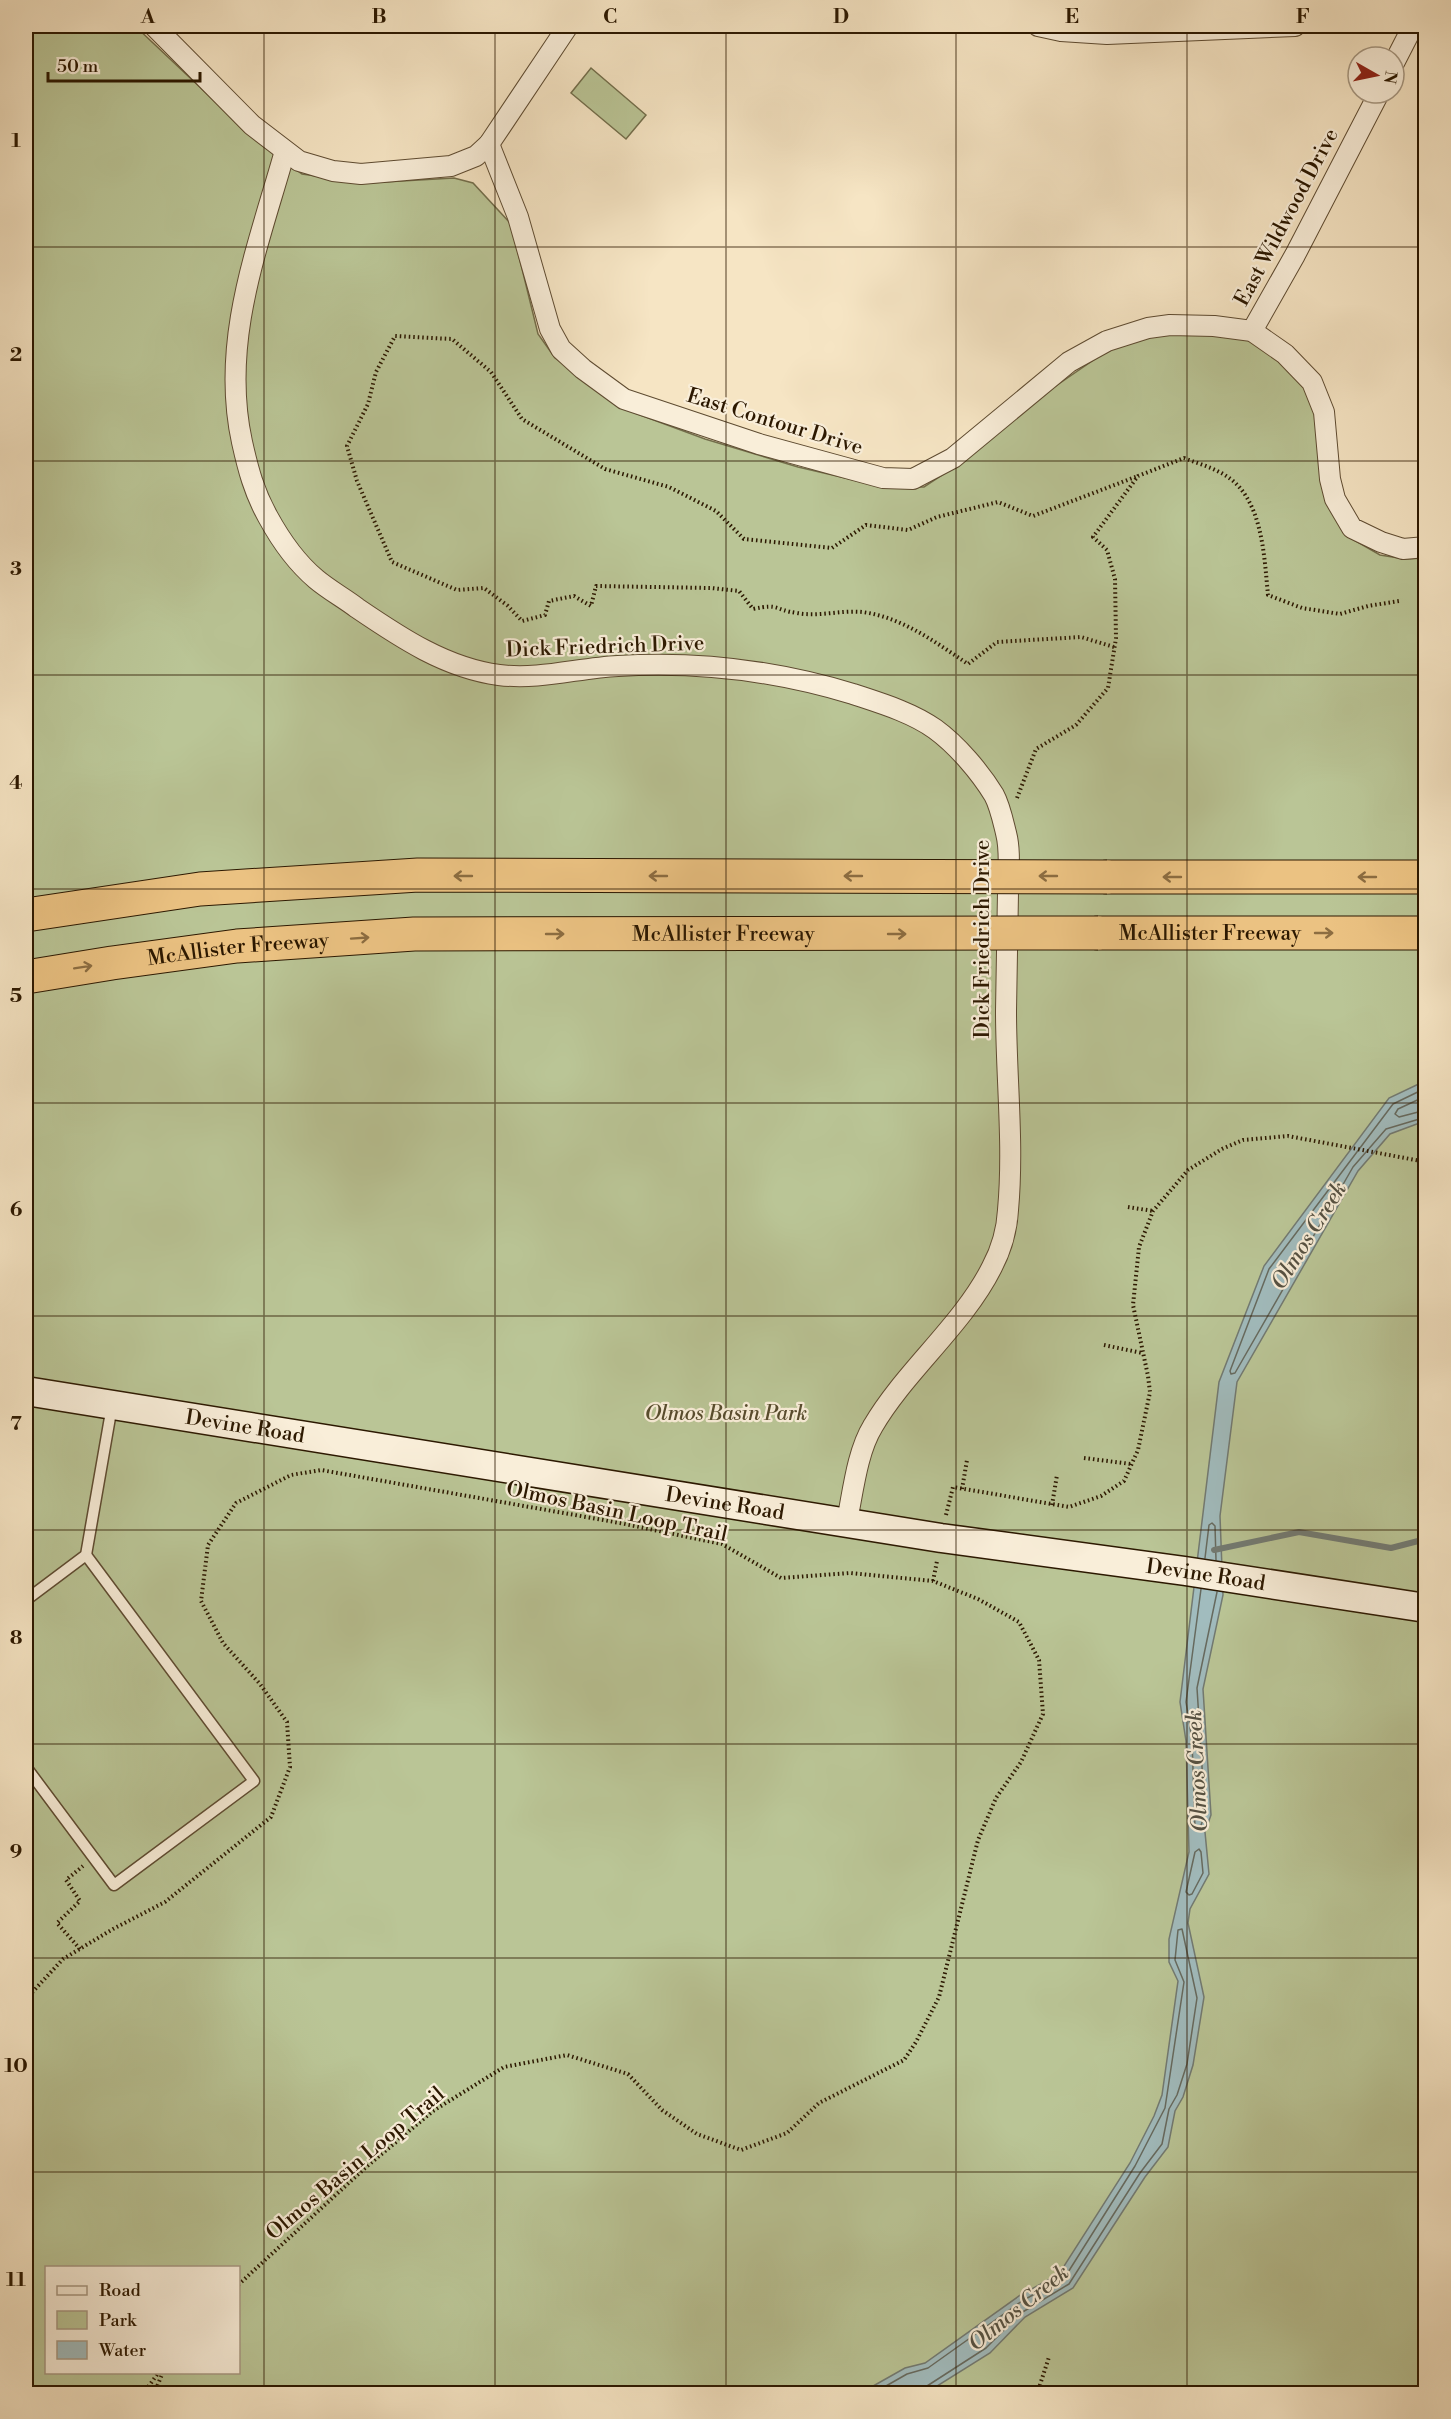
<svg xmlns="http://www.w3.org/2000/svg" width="1451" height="2419" font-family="'Libre Bodoni',serif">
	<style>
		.green { fill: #bac596; stroke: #736e4b; stroke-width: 1.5; fill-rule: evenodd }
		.water { fill: #a1bcbe; stroke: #727a72; stroke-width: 1.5 }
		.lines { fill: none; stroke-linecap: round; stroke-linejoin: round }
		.shore { stroke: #666a5f; stroke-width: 1.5 }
		.stream { stroke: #727a72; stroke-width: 6 }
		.lane-casing { stroke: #5e4b31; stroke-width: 13 }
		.street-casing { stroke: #5e4b31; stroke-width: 22 }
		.secondary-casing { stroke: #2c1800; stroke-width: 31 }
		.highway-casing { stroke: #2c1800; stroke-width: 35 }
		.path { stroke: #2c1800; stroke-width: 4; stroke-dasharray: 1.5 3; stroke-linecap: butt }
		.lane { stroke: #f9eed9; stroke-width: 10 }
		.street { stroke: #f9eed9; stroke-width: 20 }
		.secondary { stroke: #f9eed9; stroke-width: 28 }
		.highway { stroke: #ebc282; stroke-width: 33 }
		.highway-bridge-casing { stroke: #2c1800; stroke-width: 35; stroke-linecap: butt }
		.highway-bridge { stroke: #ebc282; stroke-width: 33 }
		.oneway { stroke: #8c6d41 }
		.grid { fill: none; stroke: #2c1800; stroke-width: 1.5; stroke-opacity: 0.55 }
		.labels { text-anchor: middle; stroke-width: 4.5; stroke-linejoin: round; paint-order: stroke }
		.street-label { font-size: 21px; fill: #2c1800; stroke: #f9eed9 }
		.park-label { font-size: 21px; font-style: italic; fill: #574c2d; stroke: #f9eed9 }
		.water-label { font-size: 22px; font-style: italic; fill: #555142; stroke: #f9eed9 }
		.neatline { fill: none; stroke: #2c1800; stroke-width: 2 }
		.grid-label { font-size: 20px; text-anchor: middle; font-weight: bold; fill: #2c1800 }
	</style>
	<rect width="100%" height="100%" fill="#f6e5c4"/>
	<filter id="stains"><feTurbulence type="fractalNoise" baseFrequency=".00333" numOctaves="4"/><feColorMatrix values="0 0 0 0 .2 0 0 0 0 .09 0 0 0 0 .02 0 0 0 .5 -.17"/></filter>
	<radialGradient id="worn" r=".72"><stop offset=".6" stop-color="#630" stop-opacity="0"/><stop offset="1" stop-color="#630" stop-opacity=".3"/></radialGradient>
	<g class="green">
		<path d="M 26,26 L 135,26 L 257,141 L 302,174 L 367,183 L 454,178 L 473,183 L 511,224 L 538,334 L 555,358 L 635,413 L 705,439 L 798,467 L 884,487 L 924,487 L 962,462 L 1047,392 L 1098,357 L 1129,340 L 1190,330 L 1247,340 L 1262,346 L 1306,385 L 1318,420 L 1330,498 L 1347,536 L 1380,555 L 1405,559 L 1425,558 L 1425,2393 L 26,2394 ZM 46,2268 L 238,2268 L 238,2372 L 46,2372 Z"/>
		<path d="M 591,68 L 646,115 L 626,139 L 571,93 Z"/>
	</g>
	<path class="water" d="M 1425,1081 L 1425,1121 L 1390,1134 L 1358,1171 L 1237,1382 L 1220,1516 L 1223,1595 L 1203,1689 L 1211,1815 L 1205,1832 L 1209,1874 L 1190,1909 L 1188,1923 L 1204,1997 L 1193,2065 L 1183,2097 L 1175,2111 L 1168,2147 L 1145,2177 L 1073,2288 L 1025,2317 L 990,2353 L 926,2393 L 859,2394 L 905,2368 L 925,2363 L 1019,2296 L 1059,2274 L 1130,2163 L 1154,2116 L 1162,2095 L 1178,1981 L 1169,1962 L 1169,1939 L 1189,1852 L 1186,1741 L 1180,1702 L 1219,1382 L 1264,1266 L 1389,1098 Z"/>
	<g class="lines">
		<g class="shore">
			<path d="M 1426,1088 L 1393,1104 L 1269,1269 L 1230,1371 L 1231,1374 L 1235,1373 L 1353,1167 L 1386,1129 L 1426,1117"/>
			<path d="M 1426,1096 L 1398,1109 L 1395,1114 L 1399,1117 L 1426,1110"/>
			<path d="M 1205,1558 L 1209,1525 L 1212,1523 L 1215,1526 L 1216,1560"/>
			<path d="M 1201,1589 L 1186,1702 L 1192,1740 L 1195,1828 L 1197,1830 L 1200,1828 L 1205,1814 L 1197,1688 L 1217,1592"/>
			<path d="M 1199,1849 L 1201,1852 L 1203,1873 L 1192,1894 L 1189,1895 L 1186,1892 L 1195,1852 Z"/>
			<path d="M 872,2394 L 907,2374 L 928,2368 L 1022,2301 L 1065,2277 L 1135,2166 L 1165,2108 L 1184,1982 L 1175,1960 L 1178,1930 L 1182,1929 L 1197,1998 L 1187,2064 L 1177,2095 L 1169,2109 L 1162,2144 L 1140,2173 L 1069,2284 L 1021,2313 L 986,2348 L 927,2386 L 924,2394"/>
		</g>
		<path class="stream" d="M 1214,1550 L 1299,1532 L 1391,1548 L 1426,1539"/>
		<g class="lane-casing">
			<g id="lane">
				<path d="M 26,1600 L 86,1555 L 112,1406"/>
				<path d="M 26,1767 L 114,1885 L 254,1781 L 86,1555"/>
			</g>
		</g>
		<g class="street-casing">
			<g id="street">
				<path d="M 154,26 L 252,125 L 299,161 L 333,171 L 361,174 L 451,166 L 476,156 L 489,144 L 568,26"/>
				<path d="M 1038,26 L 1061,31 L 1107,34 L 1295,26"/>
				<path d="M 1394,63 L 1413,26"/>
				<path d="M 489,144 L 518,217 L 550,329 L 561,349 L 583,369 L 624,399 L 759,444 L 883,478 L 913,479 L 953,458 L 1069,362 L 1107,341 L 1148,328 L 1170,325 L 1214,326 L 1252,331 L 1285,354 L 1312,382 L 1324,412 L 1330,479 L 1335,499 L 1352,528 L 1381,542 L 1403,549 L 1426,547"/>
				<path d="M 285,151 C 258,247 220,341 242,442 C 248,469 254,492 268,517 C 280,539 297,563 316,579 C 329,590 344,598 357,608 C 401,638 446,668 499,675 C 540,680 578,668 618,666 C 699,661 774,670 853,694 C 880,703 911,712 935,729 C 957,745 980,772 994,795 C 1000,806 1003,821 1006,833 C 1011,852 1008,873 1008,892 C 1007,932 1007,972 1006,1011 C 1006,1077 1014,1144 1008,1210 C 1007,1229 1001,1250 992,1267 C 963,1325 905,1371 873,1426 C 857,1452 853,1492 847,1521"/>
				<path d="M 1252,331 L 1295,255 L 1379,93"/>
			</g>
		</g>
		<g class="secondary-casing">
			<g id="secondary">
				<path id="s1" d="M 26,1391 L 941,1538 L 1185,1571 L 1426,1608"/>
			</g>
		</g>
		<g class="highway-casing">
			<g id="highway">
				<path d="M 1107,877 L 1426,877"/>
				<path id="s2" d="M 1098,933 L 1426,933"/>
			</g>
		</g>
		<g class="path">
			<path d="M 1114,647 L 1081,637 L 997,642 L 968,664 C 935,642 902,617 862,612 C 841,610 818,617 797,613 C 774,610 780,603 753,609 L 739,591 L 711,588 L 596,586 L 591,606 L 574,596 L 549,601 L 545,615 L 522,621 L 508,606 L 484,588 L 457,590 L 392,562 L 357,481 L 347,446 L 368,404 L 376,372 L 395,336 L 452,339 L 491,372 L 522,419 L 605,469 L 669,487 L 716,511 L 744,539 L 832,548 L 866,525 L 908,530 L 937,517 L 998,502 L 1033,516 L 1138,476"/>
			<path d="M 1017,798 L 1036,749 L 1076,725 L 1108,688 L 1116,638 L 1115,579 L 1107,550 L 1093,537 L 1138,476 L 1184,458 C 1197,463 1211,467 1223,474 C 1263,496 1264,556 1268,595 L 1302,608 L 1340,614 L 1368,606 L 1399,601"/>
			<path d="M 1128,1207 L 1153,1211"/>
			<path d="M 1104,1345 L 1142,1353"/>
			<path d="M 1084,1458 L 1131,1464"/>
			<path d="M 962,1489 L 967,1460"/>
			<path d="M 1052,1505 L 1057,1475"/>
			<path d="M 946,1515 L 953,1487 L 1069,1507 L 1101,1496 L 1124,1481 L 1138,1450 L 1150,1392 L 1148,1376 L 1133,1305 L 1139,1247 L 1153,1211 L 1188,1170 L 1222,1149 L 1243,1140 L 1288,1136 L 1426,1162"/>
			<path d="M 933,1581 L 937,1561"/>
			<path d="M 80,1949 L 57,1923 L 80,1901 L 66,1880 L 83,1866"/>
			<path d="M 26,1999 L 63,1959 L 113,1929 L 165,1902 L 271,1817 L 290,1767 L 287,1722 L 260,1684 L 223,1643 L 201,1601 L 208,1545 L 236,1503 L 291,1475 L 321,1470 L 620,1523 L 722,1544 L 781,1578 L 850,1573 L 933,1581 L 978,1599 L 1019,1622 L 1039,1660 L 1043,1714 L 1021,1762 L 996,1798 L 978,1840 L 939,1997 L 916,2042 L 904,2060 L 819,2103 L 787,2133 L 741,2150 L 697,2134 L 662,2110 L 628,2074 L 567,2055 L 504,2067 L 433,2111 L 365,2168 L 238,2285"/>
			<path d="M 143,2394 L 159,2372"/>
			<path d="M 154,2394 L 163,2372"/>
			<path d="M 1037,2394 L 1049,2357"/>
		</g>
		<use href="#lane" class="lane"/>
		<use href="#street" class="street"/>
		<use href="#secondary" class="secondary"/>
		<use href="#highway" class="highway"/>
		<g class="highway-bridge-casing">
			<g id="highway-bridge">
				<path d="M 26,915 L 200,889 L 418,875 L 1107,877"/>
				<path id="s3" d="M 26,977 L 112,963 L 237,946 L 414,934 L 1098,933"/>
			</g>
		</g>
		<use href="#highway-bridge" class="highway-bridge"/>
	</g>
	<defs><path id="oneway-shaft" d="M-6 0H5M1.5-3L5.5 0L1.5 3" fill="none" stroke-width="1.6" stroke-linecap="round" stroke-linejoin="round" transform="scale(1.5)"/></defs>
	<g class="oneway">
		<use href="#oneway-shaft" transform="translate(463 876) rotate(-180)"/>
		<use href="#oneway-shaft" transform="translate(658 876) rotate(-180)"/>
		<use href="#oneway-shaft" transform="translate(853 876) rotate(-180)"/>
		<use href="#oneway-shaft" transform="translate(1048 876) rotate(-180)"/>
		<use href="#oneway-shaft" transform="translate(1172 877) rotate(-180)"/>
		<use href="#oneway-shaft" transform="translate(1367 877) rotate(-180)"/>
		<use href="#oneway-shaft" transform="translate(1324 933)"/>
		<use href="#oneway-shaft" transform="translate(555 934)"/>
		<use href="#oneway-shaft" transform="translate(897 934)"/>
		<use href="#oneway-shaft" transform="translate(360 938) rotate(-4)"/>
		<use href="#oneway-shaft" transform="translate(83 967) rotate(-9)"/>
	</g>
	<path class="grid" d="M 264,26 L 264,2394M 495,26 L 495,2394M 726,26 L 726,2394M 956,26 L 956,2394M 1187,26 L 1187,2394M 26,247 L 1426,247M 26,461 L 1426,461M 26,675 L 1426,675M 26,889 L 1426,889M 26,1103 L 1426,1103M 26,1316 L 1426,1316M 26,1530 L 1426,1530M 26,1744 L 1426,1744M 26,1958 L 1426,1958M 26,2172 L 1426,2172"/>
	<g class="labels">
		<g class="street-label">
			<text transform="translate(1286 217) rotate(-62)" y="7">East Wildwood Drive</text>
			<text transform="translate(775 421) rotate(17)" y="7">East Contour Drive</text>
			<text transform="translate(605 646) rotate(-2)" y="7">Dick Friedrich Drive</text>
			<text dy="7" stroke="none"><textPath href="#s2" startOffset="112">McAllister Freeway</textPath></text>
			<text dy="7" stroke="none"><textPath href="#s3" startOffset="700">McAllister Freeway</textPath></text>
			<text transform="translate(982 939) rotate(-90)" y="7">Dick Friedrich Drive</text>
			<text dy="7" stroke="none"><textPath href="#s3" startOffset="214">McAllister Freeway</textPath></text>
			<text dy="7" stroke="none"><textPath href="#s1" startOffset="222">Devine Road</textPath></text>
			<text dy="7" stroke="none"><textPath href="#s1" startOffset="708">Devine Road</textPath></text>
			<text transform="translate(617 1511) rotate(12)" y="7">Olmos Basin Loop Trail</text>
			<text dy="7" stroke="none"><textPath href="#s1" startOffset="1194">Devine Road</textPath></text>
			<text transform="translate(355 2163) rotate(-40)" y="7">Olmos Basin Loop Trail</text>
		</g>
		<g class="park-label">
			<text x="726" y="1420">Olmos Basin Park</text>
		</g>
		<g class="water-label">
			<text transform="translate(1308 1235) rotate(-58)" y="8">Olmos Creek</text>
			<text transform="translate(1196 1771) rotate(-93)" y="8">Olmos Creek</text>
			<text transform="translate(1018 2307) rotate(-39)" y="8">Olmos Creek</text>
		</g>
	</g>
	<rect width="1451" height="2419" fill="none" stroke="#f6e5c4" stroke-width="66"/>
	<rect x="45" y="2266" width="195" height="108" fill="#f9eed9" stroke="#a79882" stroke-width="1.5"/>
	<rect x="57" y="2286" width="30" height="9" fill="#f9eed9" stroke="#a79882" stroke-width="1.5"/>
	<text x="99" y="2296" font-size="18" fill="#2c1800">Road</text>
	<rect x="57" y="2311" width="30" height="18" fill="#bac596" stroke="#a79882" stroke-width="1.5"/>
	<text x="99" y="2326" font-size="18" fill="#2c1800">Park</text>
	<rect x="57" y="2341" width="30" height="18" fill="#a1bcbe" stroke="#a79882" stroke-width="1.5"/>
	<text x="99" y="2356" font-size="18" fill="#2c1800">Water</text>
	<g transform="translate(1376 75) rotate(99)"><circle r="28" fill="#f9eed9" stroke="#a79882" stroke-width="1.5"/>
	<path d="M0-4.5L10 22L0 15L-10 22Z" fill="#8f2418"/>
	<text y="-9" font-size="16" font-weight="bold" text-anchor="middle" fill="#2c1800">N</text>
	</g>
	<path d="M48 72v9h152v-9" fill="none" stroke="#2c1800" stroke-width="3"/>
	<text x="57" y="72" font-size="18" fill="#2c1800" stroke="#f9eed9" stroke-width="4.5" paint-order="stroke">50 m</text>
	<rect x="33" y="33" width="1385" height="2353" class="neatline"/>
	<g class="grid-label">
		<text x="148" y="23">A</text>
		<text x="379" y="23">B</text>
		<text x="610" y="23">C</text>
		<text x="841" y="23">D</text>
		<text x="1072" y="23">E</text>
		<text x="1303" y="23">F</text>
		<text x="16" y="147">1</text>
		<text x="16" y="361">2</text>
		<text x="16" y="575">3</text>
		<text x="16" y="789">4</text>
		<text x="16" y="1002">5</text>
		<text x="16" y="1216">6</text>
		<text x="16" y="1430">7</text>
		<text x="16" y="1644">8</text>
		<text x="16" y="1858">9</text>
		<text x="16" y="2072">10</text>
		<text x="16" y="2286">11</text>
	</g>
	<rect width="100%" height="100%" filter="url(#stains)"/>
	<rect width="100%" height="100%" fill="url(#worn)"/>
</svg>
